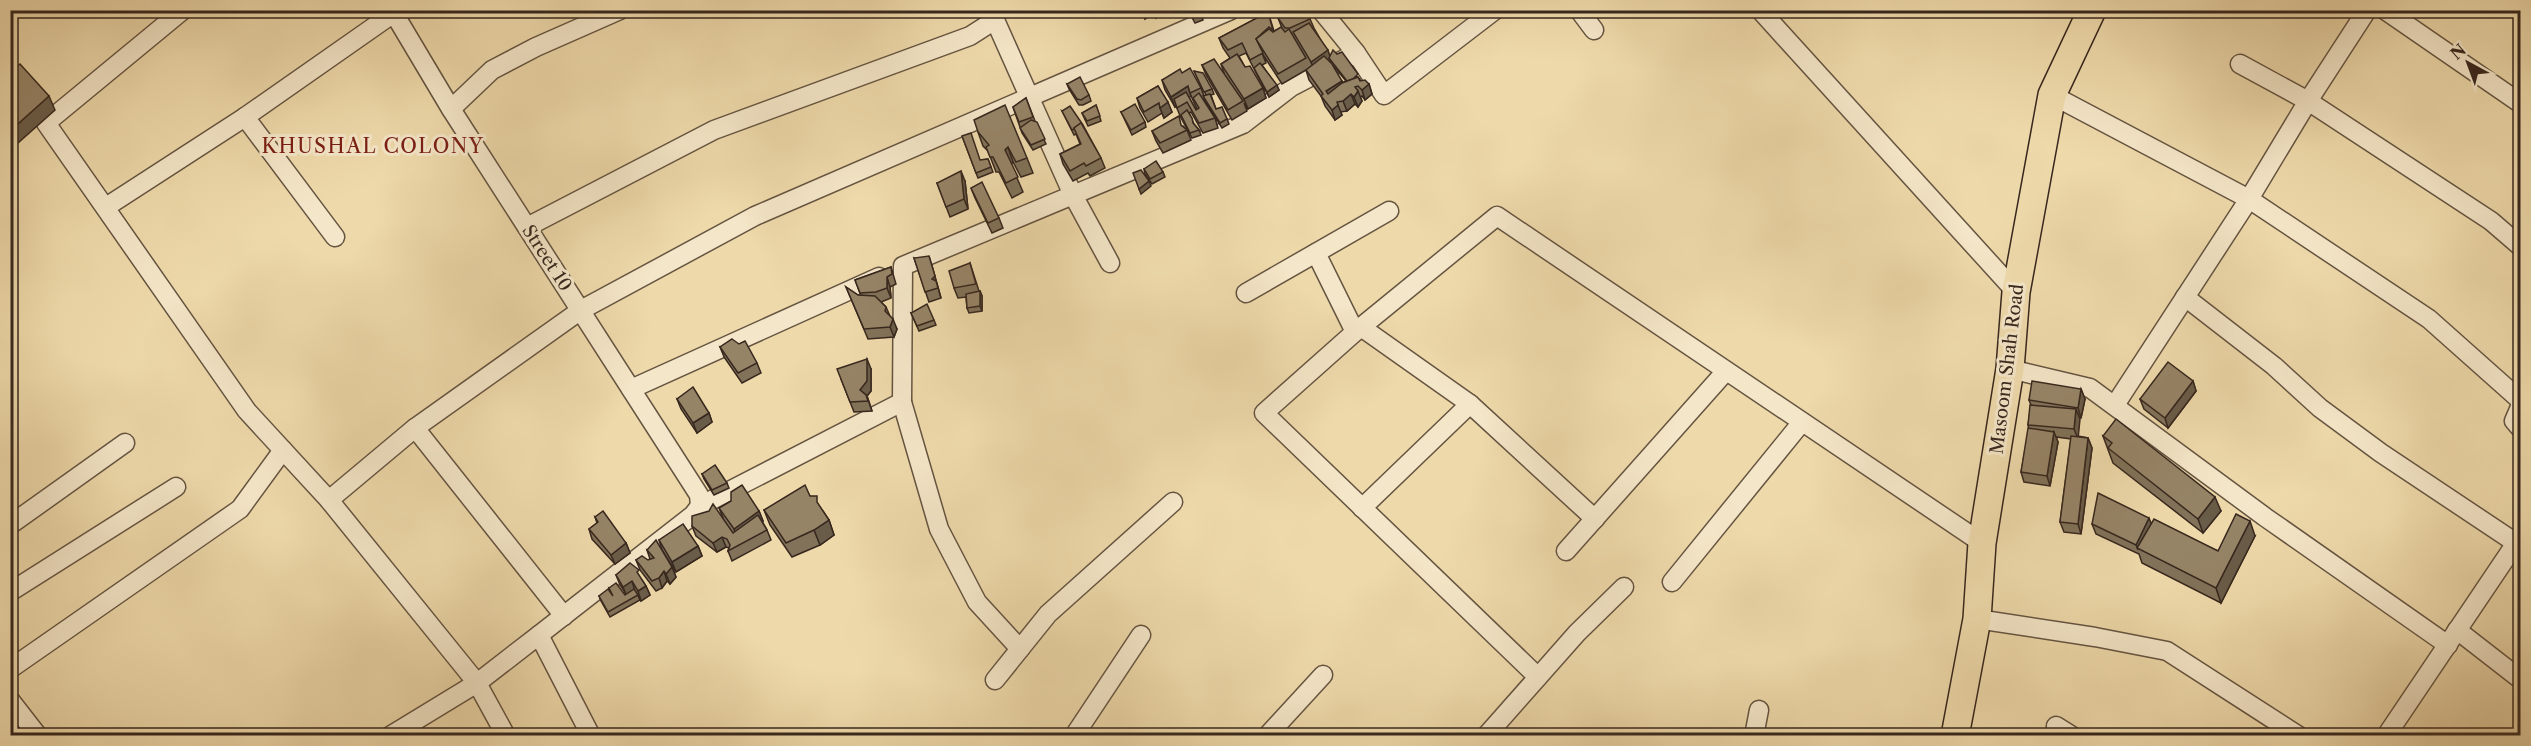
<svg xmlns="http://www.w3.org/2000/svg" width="2531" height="746" font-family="'Libre Caslon Text',serif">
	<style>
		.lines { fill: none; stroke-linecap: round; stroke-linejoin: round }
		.street-casing { stroke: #655441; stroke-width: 21 }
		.primary-casing { stroke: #37271e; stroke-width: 30 }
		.street { stroke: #f4e6c8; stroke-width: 18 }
		.primary { stroke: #eed9aa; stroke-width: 27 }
		.wall { fill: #817259; stroke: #37271e; stroke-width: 1.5; fill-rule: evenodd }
		.shaded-wall { fill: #695c48; stroke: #37271e; stroke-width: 1.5 }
		.building { fill: #968467; stroke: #37271e; stroke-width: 1.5 }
		.labels { text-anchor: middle; stroke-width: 6; stroke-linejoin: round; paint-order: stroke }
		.street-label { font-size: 18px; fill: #37271e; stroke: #f4e6c8 }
		.neighbourhood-label { font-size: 20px; letter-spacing: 1.5px; fill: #7a1f14; stroke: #f4e6c8 }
	</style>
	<rect width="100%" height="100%" fill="#eed9aa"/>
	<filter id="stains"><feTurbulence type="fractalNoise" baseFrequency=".00333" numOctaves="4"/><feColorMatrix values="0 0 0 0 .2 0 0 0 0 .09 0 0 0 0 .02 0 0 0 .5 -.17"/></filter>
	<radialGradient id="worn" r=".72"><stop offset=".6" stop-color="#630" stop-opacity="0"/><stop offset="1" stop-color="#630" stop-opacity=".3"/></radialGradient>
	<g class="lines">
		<g class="street-casing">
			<g id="street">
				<path d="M 183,10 L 46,123 L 247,411 L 329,500 L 477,683 L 506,736"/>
				<path d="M 392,10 L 451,109 L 699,495 L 700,506"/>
				<path d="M 1321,10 L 1356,53"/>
				<path d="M 1579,10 L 1594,30"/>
				<path d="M 1760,10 L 2016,292"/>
				<path d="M 2385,10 L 2520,103"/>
				<path d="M 2240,64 L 2308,101 L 2491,221 L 2520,246"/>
				<path d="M 2052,95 L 2249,199 L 2429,319 L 2520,400 L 2520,407 L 2514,421 L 2520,428"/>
				<path d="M 451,109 L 492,70 L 536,47 L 620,10"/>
				<path d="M 245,117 L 335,237"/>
				<path d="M 106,207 L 245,117 L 398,10"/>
				<path d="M 527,227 L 714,130 L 970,36 L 995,20 L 1073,195 L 1110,263"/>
				<path d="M 1316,253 L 1355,332"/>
				<path d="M 1246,293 L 1389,211"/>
				<path d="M 2185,297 L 2274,366 L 2320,408 L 2381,453 L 2516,543"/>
				<path d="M 1361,327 L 1470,404 L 1595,519"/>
				<path d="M 2010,369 L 2090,388 L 2265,517 L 2448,645"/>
				<path d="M 631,389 L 879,277"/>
				<path d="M 2115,405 L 2249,199 L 2308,101 L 2367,10"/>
				<path d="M 329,500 L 415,428"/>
				<path d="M 1362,508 L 1470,404"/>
				<path d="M 10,525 L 125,443"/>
				<path d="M 1566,551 L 1726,371"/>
				<path d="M 1672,582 L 1802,422"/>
				<path d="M 10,592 L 176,487"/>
				<path d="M 564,616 L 415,428 L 581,310 L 755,216 L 1231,10"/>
				<path d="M 1977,619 L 2095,637 L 2167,651 L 2299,736"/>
				<path d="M 2457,630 L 2520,679"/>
				<path d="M 539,635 L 693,515 L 700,506 L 902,402"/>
				<path d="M 1020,649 L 977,602 L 939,529 L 902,402 L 903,266 L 1243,124 L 1291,87 L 1356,53 L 1384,95 L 1495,10"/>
				<path d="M 10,669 L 240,509 L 283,450"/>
				<path d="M 1538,677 L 1264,413 L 1355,332 L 1497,216 L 1982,543"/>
				<path d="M 995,680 L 1048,614 L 1173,502"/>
				<path d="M 10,700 L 38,736"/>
				<path d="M 2056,726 L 2072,736"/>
				<path d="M 390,736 L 477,683 L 539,635 L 591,736"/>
				<path d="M 1074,736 L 1141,635"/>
				<path d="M 1267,736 L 1323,675"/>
				<path d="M 1486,736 L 1577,633 L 1624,587"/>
				<path d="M 1754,736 L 1759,710"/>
				<path d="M 2386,736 L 2520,537"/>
			</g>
		</g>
		<g class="primary-casing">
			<path id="primary" d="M 1955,736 L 1977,619 L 1982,543 L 2010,369 L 2016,292 L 2052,95 L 2092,10"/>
		</g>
		<use href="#street" class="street"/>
		<use href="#primary" class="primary"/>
	</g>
	<g class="wall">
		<path d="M 1139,10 L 1163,10 L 1156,18 L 1152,14 L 1145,19 Z"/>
		<path d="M 1188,10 L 1201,10 L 1203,20 L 1195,23 Z"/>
		<path d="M 1268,12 L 1274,31 L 1282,28 L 1278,18 L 1310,19 L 1314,28 L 1330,56 L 1360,79 L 1360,81 L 1369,84 L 1372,94 L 1365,100 L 1362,96 L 1360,97 L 1362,101 L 1358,107 L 1355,104 L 1347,111 L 1340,112 L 1342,115 L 1335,120 L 1325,106 L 1321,96 L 1309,80 L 1306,70 L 1282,84 L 1262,53 L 1266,63 L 1262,65 L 1279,90 L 1269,97 L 1256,73 L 1246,53 L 1239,56 L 1245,67 L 1263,88 L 1266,98 L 1248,109 L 1244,103 L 1247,111 L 1232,120 L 1206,75 L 1202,65 L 1224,73 L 1221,64 L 1230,58 L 1223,48 L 1219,38 ZM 1330,60 L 1331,63 L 1346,81 L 1342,83 L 1329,61 Z"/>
		<path d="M 1194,71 L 1212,89 L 1214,94 L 1211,95 L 1216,109 L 1227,119 L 1229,124 L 1222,128 L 1204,99 L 1203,99 L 1215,118 L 1218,128 L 1203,133 L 1191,112 L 1189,113 L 1194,124 L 1199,130 L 1201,135 L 1192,138 L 1181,118 L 1176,106 L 1175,107 L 1165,90 L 1162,80 L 1182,73 L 1201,88 L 1204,96 L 1206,95 ZM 1191,96 L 1197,109 L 1196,110 L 1189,97 Z"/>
		<path d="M 1067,84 L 1089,95 L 1091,101 L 1083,105 L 1079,105 L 1069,89 Z"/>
		<path d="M 1158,86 L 1172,112 L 1164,118 L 1162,113 L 1148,122 L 1140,108 L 1137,98 Z"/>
		<path d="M 1026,98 L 1035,121 L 1046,144 L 1033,150 L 1022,133 L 1013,107 Z"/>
		<path d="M 1096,105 L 1101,121 L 1088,126 L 1082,113 Z"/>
		<path d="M 1062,111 L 1083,125 L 1101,158 L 1105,168 L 1090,176 L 1088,173 L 1073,181 L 1063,164 L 1060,154 L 1080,144 L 1076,134 L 1074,135 Z"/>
		<path d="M 1121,112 L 1145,122 L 1146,127 L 1132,135 Z"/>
		<path d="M 1183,126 L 1187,130 L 1191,140 L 1163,153 L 1156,141 L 1152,131 Z"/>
		<path d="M 978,132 L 1027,158 L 1033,173 L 1021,177 L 1013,162 L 1011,164 L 1023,192 L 1012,198 L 999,172 L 996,172 L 988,151 L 983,146 Z"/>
		<path d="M 962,136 L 980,160 L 988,159 L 993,172 L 978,178 Z"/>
		<path d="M 1144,169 L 1163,172 L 1165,177 L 1152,184 L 1145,174 Z"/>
		<path d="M 965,181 L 968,209 L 950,217 L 937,183 Z"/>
		<path d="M 971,188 L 999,218 L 1003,228 L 992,233 L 975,198 Z"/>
		<path d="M 914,258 L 932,266 L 941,298 L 929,302 Z"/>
		<path d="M 970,263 L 979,291 L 980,291 L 982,296 L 982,311 L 969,313 L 967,308 L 966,297 L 958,298 L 954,288 Z"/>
		<path d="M 891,267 L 896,284 L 890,287 L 891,298 L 881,302 L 886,307 L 890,316 L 897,329 L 894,337 L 868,339 L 846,287 L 858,295 L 861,296 L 855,280 Z"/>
		<path d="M 911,313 L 934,320 L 936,325 L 919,331 Z"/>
		<path d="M 720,347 L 757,363 L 761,373 L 742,383 L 724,357 Z"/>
		<path d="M 871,369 L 871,391 L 867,396 L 872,411 L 854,412 L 841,379 Z"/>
		<path d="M 2193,381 L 2196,391 L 2168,428 L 2144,409 L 2140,399 Z"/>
		<path d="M 2081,389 L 2085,399 L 2081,418 L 2079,417 L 2078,436 L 2088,438 L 2092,448 L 2081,534 L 2064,532 L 2060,522 L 2071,439 L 2056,437 L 2058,442 L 2050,486 L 2024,482 L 2021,472 L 2029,429 L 2028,425 L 2031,405 L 2029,400 Z"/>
		<path d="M 677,399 L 709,413 L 712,422 L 697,433 L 681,409 Z"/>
		<path d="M 2103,436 L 2221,511 L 2203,533 L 2113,463 Z"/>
		<path d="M 702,474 L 727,483 L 729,488 L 714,495 L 704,479 Z"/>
		<path d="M 810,496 L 823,511 L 829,520 L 834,535 L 820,545 L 792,557 L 770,525 L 764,510 Z"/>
		<path d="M 719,508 L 759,511 L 763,521 L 762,521 L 767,530 L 771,540 L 732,561 L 728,551 L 729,548 L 726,547 L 717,552 L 696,536 L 692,526 L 723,518 Z"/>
		<path d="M 595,517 L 626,543 L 630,553 L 615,564 L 592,539 L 589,529 L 597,523 Z"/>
		<path d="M 2092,524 L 2152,524 L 2218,551 L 2255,536 L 2221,603 L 2142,563 L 2139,554 L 2096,534 Z"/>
		<path d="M 659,540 L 698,546 L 702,556 L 676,572 L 662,550 Z"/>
		<path d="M 647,550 L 672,567 L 676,577 L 670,584 L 667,581 L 662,588 L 656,591 L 640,570 L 636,560 L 648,560 L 650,559 Z"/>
		<path d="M 616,575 L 642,580 L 646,586 L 650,595 L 641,601 L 636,592 L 640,600 L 610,617 L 601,601 L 599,596 L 611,593 L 609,588 L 625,595 L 626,594 L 620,585 Z"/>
	</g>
	<g class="shaded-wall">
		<path d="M 1141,10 L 1151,10 L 1152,14 L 1145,19 Z"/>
		<path d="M 1153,10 L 1163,10 L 1156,18 Z"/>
		<path d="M 1328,50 L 1331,60 L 1329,58 L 1330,60 L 1315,72 L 1311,62 Z"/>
		<path d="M 1342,81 L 1345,91 L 1329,101 L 1326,91 Z"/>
		<path d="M 1369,84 L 1372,94 L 1365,100 L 1362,90 Z"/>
		<path d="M 1277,85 L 1279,90 L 1269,97 L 1267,92 Z"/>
		<path d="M 1188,86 L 1191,96 L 1175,107 L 1171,97 Z"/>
		<path d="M 1263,88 L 1266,98 L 1248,109 L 1244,99 Z"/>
		<path d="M 1358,91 L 1362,101 L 1358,107 L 1354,97 Z"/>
		<path d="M 1351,94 L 1355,104 L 1347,111 L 1343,101 Z"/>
		<path d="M 49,96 L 55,110 L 10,150 L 10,131 Z"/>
		<path d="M 1168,102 L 1172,112 L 1164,118 L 1160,108 Z"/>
		<path d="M 1338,105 L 1342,115 L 1335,120 L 1332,110 Z"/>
		<path d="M 1008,147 L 1013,162 L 1010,165 L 1005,150 Z"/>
		<path d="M 961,171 L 965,181 L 968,209 L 964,199 Z"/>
		<path d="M 1149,181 L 1151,186 L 1141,194 L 1139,189 Z"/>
		<path d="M 929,256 L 932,266 L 941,298 L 938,287 L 932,279 Z"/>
		<path d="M 887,277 L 890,287 L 891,298 L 887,288 Z"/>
		<path d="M 980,291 L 982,296 L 982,311 L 980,306 Z"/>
		<path d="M 893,319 L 897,329 L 894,337 L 890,327 Z"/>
		<path d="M 867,359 L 871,369 L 871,391 L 867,396 L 872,411 L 867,396 L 860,390 Z"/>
		<path d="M 2193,381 L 2196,391 L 2168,428 L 2165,418 Z"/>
		<path d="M 2081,389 L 2085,399 L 2081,418 L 2078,408 Z"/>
		<path d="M 2076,409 L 2080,419 L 2078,439 L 2074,429 Z"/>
		<path d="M 709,413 L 712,422 L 697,433 L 693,423 Z"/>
		<path d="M 2054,432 L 2058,442 L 2050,486 L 2047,476 Z"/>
		<path d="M 2088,438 L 2092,448 L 2081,534 L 2078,524 Z"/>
		<path d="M 2215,497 L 2221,511 L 2203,533 L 2198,519 Z"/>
		<path d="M 759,511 L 763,521 L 737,539 L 734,529 Z"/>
		<path d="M 2149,518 L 2153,528 L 2138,549 L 2136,545 Z"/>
		<path d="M 829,520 L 834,535 L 820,545 L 814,530 Z"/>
		<path d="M 2250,521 L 2255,536 L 2221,603 L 2216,588 Z"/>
		<path d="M 722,537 L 726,547 L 717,552 L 713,543 Z"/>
		<path d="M 626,543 L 630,553 L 615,564 L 611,555 Z"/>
		<path d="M 698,546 L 702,556 L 676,572 L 672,562 Z"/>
		<path d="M 672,567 L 676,577 L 670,584 L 666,574 Z"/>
		<path d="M 664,571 L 667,581 L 662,588 L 659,578 Z"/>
		<path d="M 632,581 L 635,591 L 627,597 L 623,587 Z"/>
		<path d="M 646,586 L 650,595 L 641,601 L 638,591 Z"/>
	</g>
	<g class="building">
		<path d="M 1190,10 L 1198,10 L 1192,13 Z"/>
		<path d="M 1287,10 L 1305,10 L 1310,19 L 1290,28 L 1285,28 L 1278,18 Z"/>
		<path d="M 1268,12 L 1273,30 L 1269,27 L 1256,39 L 1263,53 L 1250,60 L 1242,43 L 1228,50 L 1219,38 Z"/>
		<path d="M 1309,23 L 1328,50 L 1311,62 L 1293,32 Z"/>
		<path d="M 1281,27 L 1285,32 L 1289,29 L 1306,58 L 1278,74 L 1256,39 L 1269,29 L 1273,32 Z"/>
		<path d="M 1333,50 L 1337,54 L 1342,52 L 1358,74 L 1353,79 L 1347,81 L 1329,58 Z"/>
		<path d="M 1237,54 L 1245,67 L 1250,66 L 1263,88 L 1244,99 L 1221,64 Z"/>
		<path d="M 1324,56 L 1332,64 L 1342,81 L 1326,91 L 1328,94 L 1342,83 L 1358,77 L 1360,81 L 1365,80 L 1369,84 L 1362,90 L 1358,86 L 1355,87 L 1358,91 L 1354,97 L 1351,94 L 1343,101 L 1337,102 L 1338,105 L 1332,110 L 1321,96 L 1323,94 L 1306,70 Z"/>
		<path d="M 1214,59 L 1243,101 L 1228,110 L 1202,65 Z"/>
		<path d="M 1260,63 L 1277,85 L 1267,92 L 1254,68 Z"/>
		<path d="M 20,64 L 49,96 L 10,131 L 10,72 Z"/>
		<path d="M 1190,68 L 1201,88 L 1190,93 L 1188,86 L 1171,97 L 1162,80 L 1180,69 L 1182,73 Z"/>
		<path d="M 1194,71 L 1203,73 L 1212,89 L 1204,92 Z"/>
		<path d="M 1080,77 L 1089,95 L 1081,100 L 1077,99 L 1067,84 Z"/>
		<path d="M 1158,86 L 1168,102 L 1160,108 L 1159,103 L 1144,112 L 1137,98 Z"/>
		<path d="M 1186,92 L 1196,110 L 1199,108 L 1193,98 L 1199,93 L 1215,118 L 1199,123 L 1187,102 L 1177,108 L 1174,99 Z"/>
		<path d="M 1210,94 L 1216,109 L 1222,107 L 1227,119 L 1220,123 L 1203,96 Z"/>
		<path d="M 1026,98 L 1033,117 L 1019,122 L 1013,107 Z"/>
		<path d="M 1135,104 L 1145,122 L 1131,130 L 1121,112 Z"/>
		<path d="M 1005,105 L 1027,158 L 1016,162 L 1008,147 L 1005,150 L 1018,177 L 1006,183 L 993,157 L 990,157 L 986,147 L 989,145 L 978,132 L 974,120 Z"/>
		<path d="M 1096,105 L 1100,116 L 1087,121 L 1082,113 Z"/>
		<path d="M 1070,106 L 1083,125 L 1081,123 L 1074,128 L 1074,129 L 1072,130 L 1062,111 Z"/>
		<path d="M 1187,110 L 1192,118 L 1193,123 L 1199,130 L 1190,133 L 1181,115 Z"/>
		<path d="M 1179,116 L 1181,125 L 1187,130 L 1160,143 L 1152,131 Z"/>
		<path d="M 1031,120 L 1037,122 L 1045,139 L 1031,145 L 1020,128 Z"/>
		<path d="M 1081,123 L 1101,158 L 1086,166 L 1084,163 L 1070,171 L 1060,154 L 1081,144 L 1074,128 Z"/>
		<path d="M 971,133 L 980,160 L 988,159 L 991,167 L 976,173 L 962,136 Z"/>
		<path d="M 1156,161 L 1163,172 L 1150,179 L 1144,169 Z"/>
		<path d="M 1141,170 L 1149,181 L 1139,189 L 1133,173 Z"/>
		<path d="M 961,171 L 964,199 L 946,207 L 937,183 Z"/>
		<path d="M 982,182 L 999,218 L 988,223 L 971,188 Z"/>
		<path d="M 929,256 L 935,276 L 932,279 L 936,281 L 938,288 L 925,292 L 914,258 Z"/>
		<path d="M 970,263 L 976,284 L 954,288 L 949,271 Z"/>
		<path d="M 891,267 L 892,274 L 887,277 L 887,288 L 876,292 L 860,293 L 855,280 Z"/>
		<path d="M 846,287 L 858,295 L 875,296 L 886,307 L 885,311 L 893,319 L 890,327 L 864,329 Z"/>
		<path d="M 980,291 L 980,306 L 967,308 L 966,294 Z"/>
		<path d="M 927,304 L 934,320 L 917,326 L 911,313 Z"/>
		<path d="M 732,339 L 739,344 L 745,341 L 757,363 L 738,373 L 720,347 Z"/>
		<path d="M 867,359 L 867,381 L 860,390 L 866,395 L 868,401 L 850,402 L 837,369 Z"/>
		<path d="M 2168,362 L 2193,381 L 2165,418 L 2140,399 Z"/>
		<path d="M 2032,381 L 2081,389 L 2078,408 L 2029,400 Z"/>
		<path d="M 693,387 L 709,413 L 693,423 L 677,399 Z"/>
		<path d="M 2030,405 L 2076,409 L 2074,429 L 2028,425 Z"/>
		<path d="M 2116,419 L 2215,497 L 2198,519 L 2108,448 L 2112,443 L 2103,436 Z"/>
		<path d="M 2028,428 L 2054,432 L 2047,476 L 2021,472 Z"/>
		<path d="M 2071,436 L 2088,438 L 2078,524 L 2060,522 Z"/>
		<path d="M 715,465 L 727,483 L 712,490 L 702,474 Z"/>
		<path d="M 742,485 L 759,511 L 734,529 L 719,508 L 731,501 L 731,492 Z"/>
		<path d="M 805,485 L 810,496 L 817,496 L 817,502 L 829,520 L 814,530 L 786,543 L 764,510 Z"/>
		<path d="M 2098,493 L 2149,518 L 2136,545 L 2092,524 Z"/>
		<path d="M 713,504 L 733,533 L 758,515 L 767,530 L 728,551 L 730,545 L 727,539 L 722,537 L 713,543 L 692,526 L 692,516 L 709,511 Z"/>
		<path d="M 603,511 L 626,543 L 611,555 L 589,529 L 598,522 L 595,517 Z"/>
		<path d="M 2236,514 L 2250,521 L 2216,588 L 2137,548 L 2154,519 L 2218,551 Z"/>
		<path d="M 683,524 L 698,546 L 672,562 L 659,540 Z"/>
		<path d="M 656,540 L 672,567 L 666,574 L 664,571 L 659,578 L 652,581 L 636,560 L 642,556 L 648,560 L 654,558 L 647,550 Z"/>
		<path d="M 630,563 L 639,570 L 637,572 L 646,586 L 638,591 L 632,581 L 623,587 L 616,575 Z"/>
		<path d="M 616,583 L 625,595 L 634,589 L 638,595 L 608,612 L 599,596 L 608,589 L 613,596 L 609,588 Z"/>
	</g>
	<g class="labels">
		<g class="street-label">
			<text transform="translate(547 258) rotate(57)" y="6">Street 10</text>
			<text transform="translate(2007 369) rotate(-83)" y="6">Masoom Shah Road</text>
		</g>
		<g class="neighbourhood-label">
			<text x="373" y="153">KHUSHAL COLONY</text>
		</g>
	</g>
	<rect width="2531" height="746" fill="none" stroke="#eed9aa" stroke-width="36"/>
	<rect x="12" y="12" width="2507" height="722" fill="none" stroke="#37271e" stroke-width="3"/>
	<rect x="18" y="18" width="2495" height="710" fill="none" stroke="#37271e" stroke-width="1.5"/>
	<g transform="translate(2468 63) rotate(319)" stroke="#f4e6c8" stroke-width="4.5" paint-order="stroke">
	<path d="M0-4.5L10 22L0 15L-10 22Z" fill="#37271e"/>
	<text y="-9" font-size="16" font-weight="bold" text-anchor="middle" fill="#37271e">N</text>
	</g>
	<rect width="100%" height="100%" filter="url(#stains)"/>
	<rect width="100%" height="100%" fill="url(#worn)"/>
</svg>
